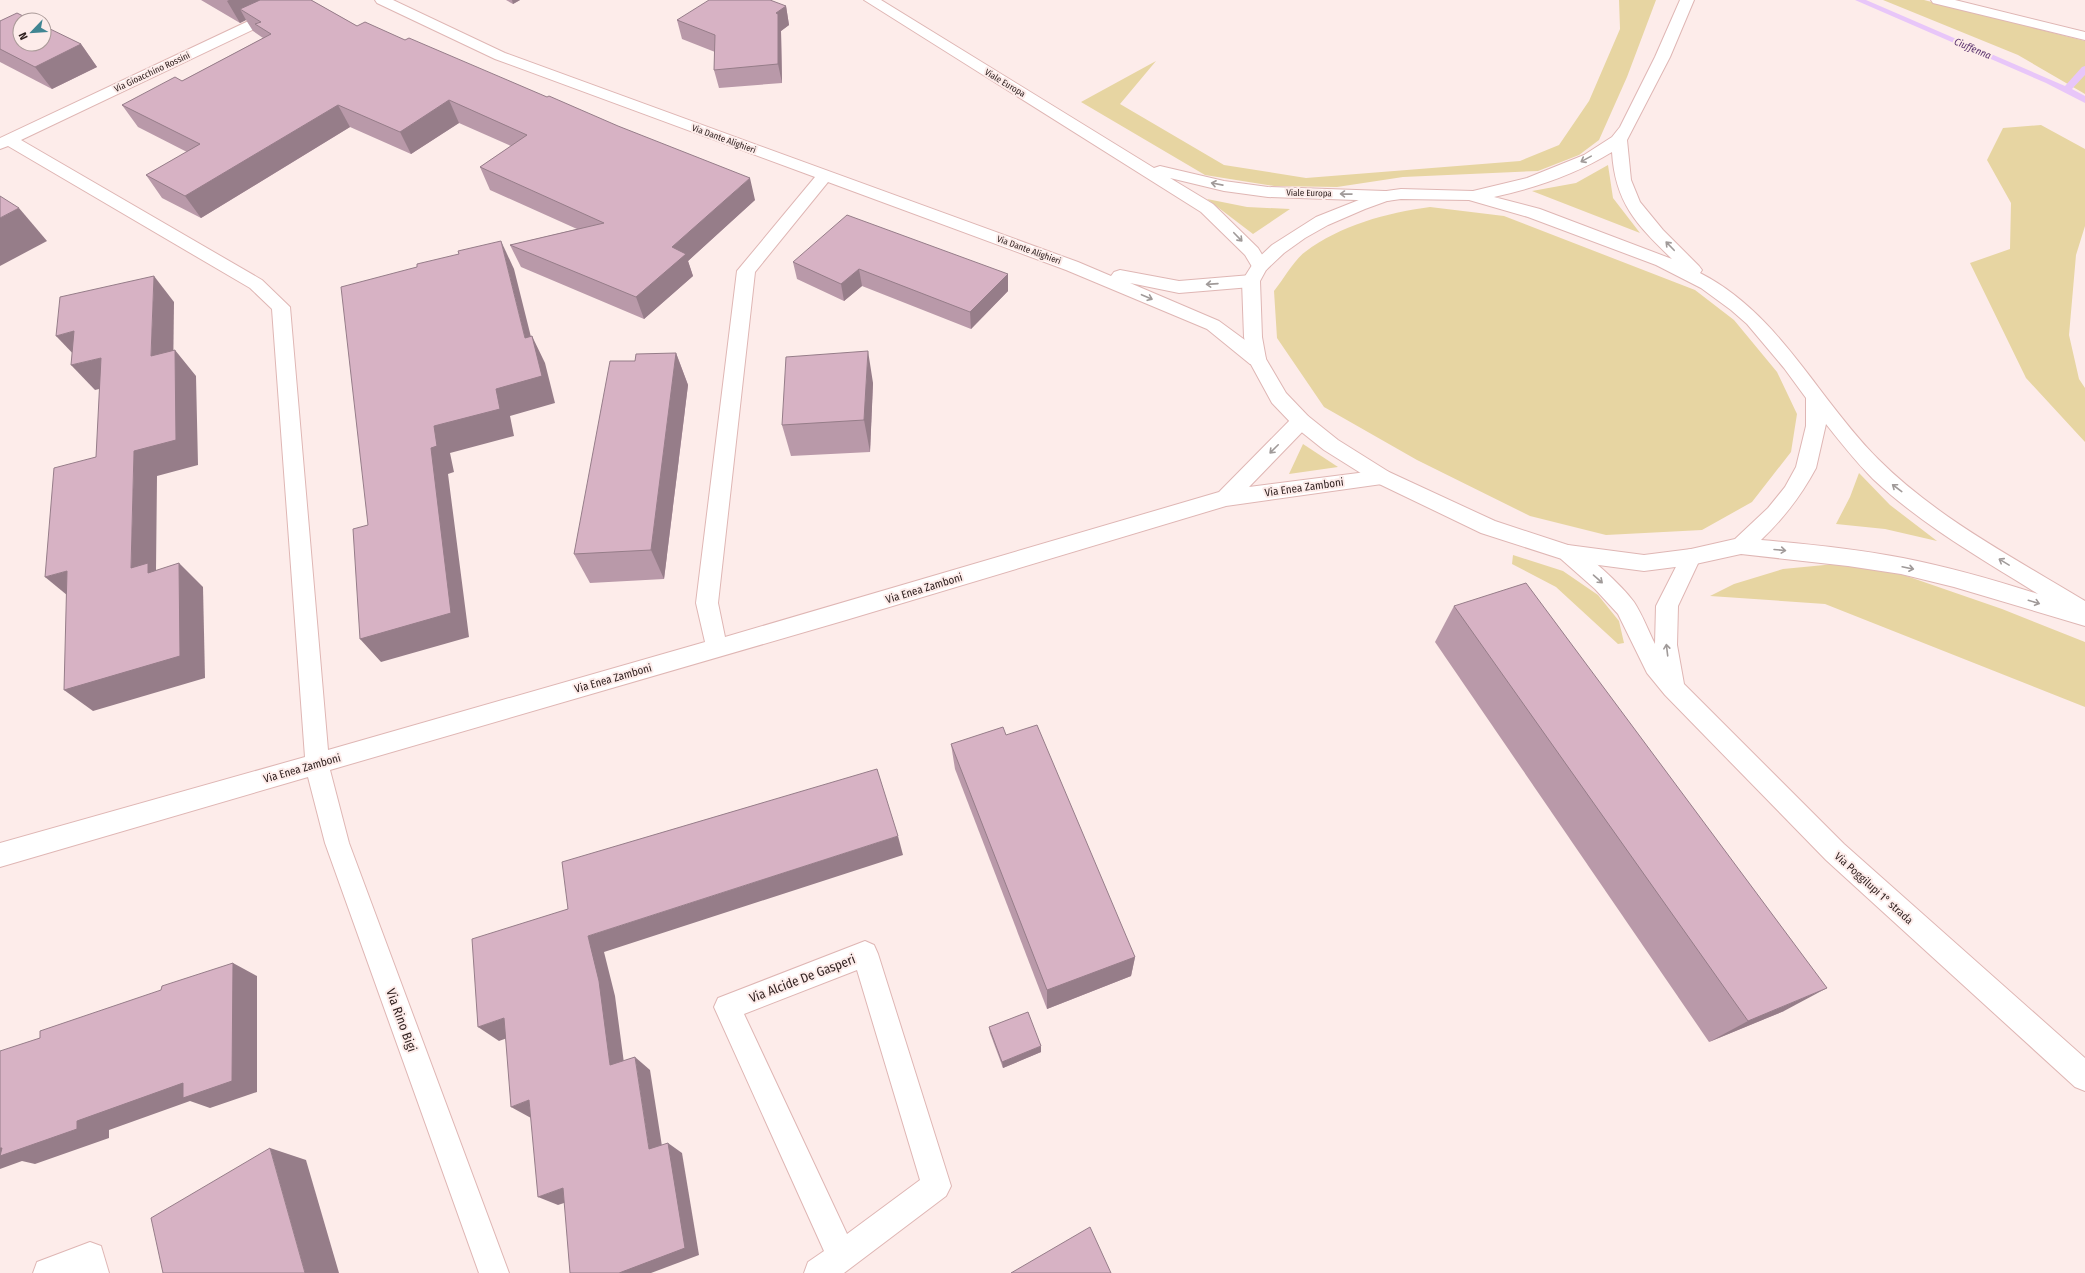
<svg xmlns="http://www.w3.org/2000/svg" width="2085" height="1273" font-family="'Fira Sans Condensed',sans-serif">
	<style>
		.green { fill: #e7d5a2 }
		.lines { fill: none; stroke-linecap: round; stroke-linejoin: round }
		.stream { fill: #e8c6f9; fill-rule: evenodd }
		.minor-casing { stroke: #dfb6b4; stroke-width: 2 }
		.tertiary-casing { stroke: #dfb6b4; stroke-width: 2 }
		.secondary-casing { stroke: #dfb6b4; stroke-width: 2 }
		.minor { fill: #fff; fill-rule: evenodd }
		.tertiary { fill: #fff; fill-rule: evenodd }
		.secondary { fill: #fff; fill-rule: evenodd }
		.wall { fill: #b999a9 }
		.shaded-wall { fill: #967d89 }
		.building { fill: #d7b2c4; stroke: #967d89 }
		.oneway { stroke: #a09a99 }
		.labels { text-anchor: middle; stroke-width: 4; stroke-linejoin: round; paint-order: stroke }
		.far-street-label { font-size: 9px; fill: #2d1e1d; stroke: #fdecea }
		.far-water-label { font-size: 10px; font-style: italic; fill: #582f6b; stroke: #fdecea }
		.street-label { font-size: 11px; fill: #2d1e1d; stroke: #fdecea }
		.near-street-label { font-size: 13px; fill: #2d1e1d; stroke: #fdecea }
	</style>
	<rect width="100%" height="100%" fill="#fdecea"/>
	<g class="green">
		<path d="M 1619,0 L 1656,0 L 1627,77 L 1599,140 L 1579,155 L 1538,171 L 1403,177 L 1337,187 L 1274,186 L 1205,175 L 1081,102 L 1156,61 L 1120,104 L 1224,165 L 1306,178 L 1520,161 L 1559,145 L 1589,101 L 1620,29 Z"/>
		<path d="M 1883,0 L 1924,0 L 2085,41 L 2085,94 L 2018,55 Z"/>
		<path d="M 2041,125 L 2085,149 L 2085,226 L 2076,255 L 2069,335 L 2079,379 L 2085,388 L 2085,442 L 2026,378 L 1970,263 L 2010,249 L 2011,203 L 1987,160 L 2003,128 Z"/>
		<path d="M 1608,165 L 1613,198 L 1640,233 L 1532,191 L 1576,183 Z"/>
		<path d="M 1207,199 L 1247,207 L 1290,209 L 1253,234 Z"/>
		<path d="M 1430,207 L 1504,216 L 1695,290 L 1734,320 L 1777,372 L 1797,414 L 1791,452 L 1752,502 L 1702,530 L 1606,535 L 1530,516 L 1417,460 L 1324,407 L 1277,338 L 1274,291 C 1283,280 1294,260 1305,252 C 1341,225 1386,213 1430,207 Z"/>
		<path d="M 1303,444 L 1338,467 L 1289,474 Z"/>
		<path d="M 1859,473 L 1890,505 L 1937,541 L 1885,529 L 1836,524 L 1850,497 Z"/>
		<path d="M 1513,555 L 1563,571 L 1598,595 L 1619,621 L 1624,643 L 1618,644 L 1556,587 L 1512,564 Z"/>
		<path d="M 1835,564 L 1892,571 L 2002,609 L 2085,642 L 2085,707 L 1825,604 L 1710,596 L 1734,584 L 1783,569 Z"/>
	</g>
	<g class="lines">
		<path class="stream" d="M 1855,0 L 1866,0 L 2065,86 L 2082,67 L 2085,66 L 2085,75 L 2072,89 L 2085,96 L 2085,103 L 2046,83 Z"/>
		<g class="minor-casing">
			<g id="minor">
				<path d="M 293,0 L 311,0 L 309,3 L 21,140 L 262,280 L 290,307 L 328,750 L 705,642 L 696,603 L 737,271 L 815,177 L 495,59 L 377,3 L 375,0 L 393,0 L 505,53 L 1078,262 L 1111,276 L 1114,272 L 1120,270 L 1179,281 L 1251,275 L 1257,277 L 1260,281 L 1257,285 L 1251,287 L 1179,293 L 1130,283 L 1219,321 L 1264,354 L 1266,359 L 1264,364 L 1257,365 L 1250,364 L 1207,329 L 1066,270 L 828,182 L 755,272 L 718,603 L 725,637 L 1219,492 L 1294,416 L 1301,414 L 1308,416 L 1311,421 L 1308,426 L 1249,487 L 1382,470 L 1389,472 L 1392,477 L 1389,482 L 1382,484 L 1226,506 L 846,620 L 330,770 L 349,843 L 509,1273 L 479,1273 L 325,843 L 308,777 L 0,867 L 0,843 L 305,757 L 272,309 L 250,288 L 8,146 L 0,149 L 0,138 Z"/>
				<path d="M 1931,0 L 1955,0 L 2085,32 L 2085,40 L 1933,3 Z"/>
				<path d="M 1568,545 C 1585,550 1623,587 1634,602 C 1642,614 1648,630 1655,644 L 1656,606 L 1684,551 L 1691,549 L 1698,551 L 1701,557 L 1678,606 L 1677,645 L 1684,684 L 1844,844 L 2085,1058 L 2085,1091 L 2075,1087 L 1826,860 L 1665,695 L 1647,673 L 1618,614 L 1595,589 L 1561,559 L 1558,553 L 1561,547 Z"/>
				<path d="M 865,941 L 874,945 L 878,954 L 951,1186 L 946,1196 L 844,1273 L 804,1273 L 808,1262 L 824,1251 L 714,1007 L 718,998 ZM 857,970 L 920,1180 L 847,1234 L 744,1014 Z"/>
				<path d="M 90,1242 L 101,1246 L 109,1273 L 33,1273 L 37,1262 Z"/>
			</g>
		</g>
		<g class="tertiary-casing">
			<path id="tertiary" d="M 864,0 L 881,0 L 1154,168 L 1160,166 L 1224,181 L 1268,187 L 1385,191 L 1391,192 L 1393,196 L 1391,200 L 1385,201 L 1268,197 L 1224,191 L 1170,178 L 1213,204 L 1258,248 L 1269,266 L 1266,270 L 1260,272 L 1254,270 L 1245,255 L 1201,212 Z"/>
		</g>
		<g class="secondary-casing">
			<path id="secondary" d="M 1680,0 L 1694,0 L 1670,57 L 1627,140 L 1631,180 L 1640,202 L 1663,230 L 1699,266 L 1702,270 L 1700,273 C 1780,314 1817,398 1878,459 C 1937,518 2014,558 2085,601 L 2085,626 L 1954,587 L 1901,574 L 1848,566 L 1741,554 L 1691,565 L 1644,571 L 1568,561 L 1481,533 L 1375,482 L 1324,450 L 1294,426 L 1272,403 L 1248,359 L 1244,337 L 1242,281 L 1254,262 L 1272,245 L 1316,217 L 1379,192 L 1401,189 L 1473,191 L 1527,178 L 1584,155 L 1612,137 L 1620,127 L 1655,57 ZM 1612,152 C 1615,203 1637,225 1672,259 L 1540,209 L 1494,197 C 1536,188 1576,174 1612,152 ZM 1401,199 L 1469,200 L 1528,217 L 1656,265 L 1701,288 L 1731,310 L 1747,324 L 1784,368 L 1806,398 L 1806,426 L 1796,467 L 1785,487 L 1768,508 L 1735,539 L 1691,549 L 1644,555 L 1568,545 L 1495,521 L 1389,472 L 1338,440 L 1308,416 L 1286,393 L 1266,359 L 1262,337 L 1260,281 L 1266,270 L 1284,253 L 1305,238 L 1328,225 L 1365,209 L 1387,201 ZM 1826,424 C 1841,443 1856,462 1873,479 C 1922,525 1982,559 2038,594 C 1994,580 1949,567 1903,558 C 1856,549 1808,544 1761,540 C 1784,518 1801,496 1816,468 Z"/>
		</g>
		<use href="#minor" class="minor"/>
		<use href="#tertiary" class="tertiary"/>
		<use href="#secondary" class="secondary"/>
	</g>
	<g class="wall">
		<path d="M 201,0 L 311,0 L 357,26 L 755,200 L 688,261 L 693,276 L 644,319 L 521,267 L 510,245 L 577,229 L 490,190 L 480,167 L 511,146 L 459,123 L 411,154 L 350,127 L 201,218 L 162,198 L 146,175 L 187,152 L 138,127 L 122,105 L 182,81 L 263,38 L 253,31 L 246,20 L 240,23 Z"/>
		<path d="M 506,0 L 520,0 L 513,4 Z"/>
		<path d="M 786,6 L 789,25 L 781,31 L 782,83 L 719,88 L 714,70 L 715,52 L 682,39 L 677,20 Z"/>
		<path d="M 0,21 L 81,44 L 97,67 L 52,89 L 0,62 Z"/>
		<path d="M 793,262 L 1008,274 L 1008,291 L 971,329 L 862,286 L 844,301 L 797,279 Z"/>
		<path d="M 676,353 L 688,385 L 664,579 L 590,583 L 574,554 L 635,361 Z"/>
		<path d="M 873,383 L 870,452 L 791,456 L 782,425 Z"/>
		<path d="M 1454,606 L 1784,1011 L 1709,1042 L 1435,642 Z"/>
		<path d="M 1006,735 L 1135,957 L 1131,976 L 1047,1009 L 955,769 L 951,744 Z"/>
		<path d="M 989,1027 L 1041,1052 L 1003,1068 L 990,1033 Z"/>
	</g>
	<g class="shaded-wall">
		<path d="M 229,0 L 285,0 L 240,9 L 246,20 L 240,23 L 227,1 Z"/>
		<path d="M 512,0 L 520,0 L 513,4 Z"/>
		<path d="M 786,6 L 789,25 L 781,31 L 782,83 L 778,64 L 776,13 Z"/>
		<path d="M 81,44 L 97,67 L 52,89 L 35,67 Z"/>
		<path d="M 449,100 L 459,123 L 411,154 L 400,132 Z"/>
		<path d="M 338,105 L 350,127 L 201,218 L 185,196 Z"/>
		<path d="M 750,178 L 755,200 L 688,261 L 693,276 L 644,319 L 636,297 L 672,247 Z"/>
		<path d="M 19,208 L 47,241 L 0,266 L 0,218 Z"/>
		<path d="M 501,241 L 514,269 L 538,365 L 525,338 Z"/>
		<path d="M 859,269 L 862,286 L 844,301 L 841,284 Z"/>
		<path d="M 1008,274 L 1008,291 L 971,329 L 970,312 Z"/>
		<path d="M 154,276 L 174,302 L 173,382 L 151,356 Z"/>
		<path d="M 74,331 L 80,361 L 56,336 Z"/>
		<path d="M 532,336 L 545,363 L 555,403 L 510,416 L 514,436 L 450,453 L 454,472 L 448,474 L 469,637 L 381,662 L 360,639 L 431,448 L 434,426 L 496,389 Z"/>
		<path d="M 175,350 L 196,376 L 198,465 L 157,476 L 156,571 L 173,587 L 131,568 L 134,451 Z"/>
		<path d="M 868,351 L 873,383 L 870,452 L 864,420 Z"/>
		<path d="M 676,353 L 688,385 L 664,579 L 651,550 Z"/>
		<path d="M 101,358 L 124,383 L 95,390 L 71,365 Z"/>
		<path d="M 179,563 L 203,587 L 205,678 L 93,711 L 64,690 Z"/>
		<path d="M 67,571 L 73,600 L 45,577 Z"/>
		<path d="M 898,836 L 903,855 L 604,952 L 615,996 L 626,1078 L 610,1065 L 588,936 Z"/>
		<path d="M 1135,957 L 1131,976 L 1047,1009 L 1047,990 Z"/>
		<path d="M 233,963 L 257,976 L 257,1092 L 210,1108 L 190,1101 L 109,1130 L 109,1138 L 35,1164 L 22,1161 L 0,1169 L 0,1148 L 77,1121 Z"/>
		<path d="M 1827,988 L 1784,1011 L 1709,1042 L 1748,1021 Z"/>
		<path d="M 504,1018 L 523,1032 L 499,1041 L 478,1027 Z"/>
		<path d="M 1041,1046 L 1041,1052 L 1003,1068 L 1002,1062 Z"/>
		<path d="M 635,1057 L 650,1070 L 664,1159 L 649,1149 Z"/>
		<path d="M 529,1100 L 531,1118 L 511,1107 Z"/>
		<path d="M 668,1143 L 682,1153 L 699,1255 L 651,1273 L 619,1273 Z"/>
		<path d="M 270,1148 L 306,1160 L 339,1273 L 305,1273 Z"/>
		<path d="M 563,1188 L 582,1197 L 558,1205 L 538,1197 Z"/>
	</g>
	<g class="building">
		<path d="M 260,0 L 311,0 L 357,26 L 365,22 L 405,40 L 409,38 L 547,97 L 549,96 L 618,126 L 750,178 L 672,247 L 686,254 L 636,297 L 510,245 L 604,223 L 480,167 L 527,135 L 449,100 L 400,132 L 338,105 L 185,196 L 146,175 L 200,144 L 122,105 L 175,77 L 182,81 L 271,34 L 255,24 L 261,22 L 240,9 Z"/>
		<path d="M 709,0 L 770,0 L 786,6 L 776,13 L 778,14 L 778,64 L 714,70 L 715,35 L 677,20 Z"/>
		<path d="M 17,13 L 31,20 L 20,20 L 20,44 L 44,44 L 44,26 L 81,44 L 35,67 L 0,49 L 0,21 Z"/>
		<path d="M 0,196 L 19,208 L 0,218 Z"/>
		<path d="M 847,215 L 1008,274 L 970,312 L 859,269 L 841,284 L 793,262 Z"/>
		<path d="M 501,241 L 525,338 L 532,336 L 542,376 L 496,389 L 500,409 L 434,426 L 437,446 L 431,448 L 451,613 L 360,639 L 353,529 L 368,525 L 341,287 L 417,267 L 417,264 L 459,254 L 458,251 Z"/>
		<path d="M 154,276 L 151,356 L 175,350 L 176,440 L 134,451 L 131,568 L 148,563 L 148,573 L 179,563 L 180,656 L 64,690 L 67,571 L 45,577 L 54,468 L 96,457 L 101,358 L 71,365 L 74,331 L 56,336 L 60,297 Z"/>
		<path d="M 868,351 L 864,420 L 782,425 L 786,357 Z"/>
		<path d="M 676,353 L 651,550 L 574,554 L 610,361 L 635,361 L 636,354 Z"/>
		<path d="M 1526,583 L 1827,988 L 1748,1021 L 1454,606 Z"/>
		<path d="M 1037,725 L 1135,957 L 1047,990 L 951,744 L 1003,727 L 1006,735 Z"/>
		<path d="M 877,769 L 898,836 L 588,936 L 599,981 L 610,1065 L 635,1057 L 649,1149 L 668,1143 L 685,1248 L 619,1273 L 570,1273 L 563,1188 L 538,1197 L 529,1100 L 511,1107 L 504,1018 L 478,1027 L 472,939 L 568,909 L 562,862 Z"/>
		<path d="M 233,963 L 232,1081 L 183,1098 L 183,1083 L 77,1121 L 77,1129 L 0,1156 L 2,1148 L 0,1148 L 0,1051 L 40,1038 L 40,1031 L 161,990 L 162,986 Z"/>
		<path d="M 1028,1012 L 1041,1046 L 1002,1062 L 989,1027 Z"/>
		<path d="M 270,1148 L 305,1273 L 163,1273 L 151,1218 Z"/>
		<path d="M 1090,1227 L 1111,1273 L 1011,1273 Z"/>
	</g>
	<defs><path id="oneway-shaft" d="M-6 0H5M1.5-3L5.5 0L1.5 3" fill="none" stroke-width="1.6" stroke-linecap="round" stroke-linejoin="round"/></defs>
	<g class="oneway">
		<use href="#oneway-shaft" transform="translate(1586 159) rotate(151)"/>
		<use href="#oneway-shaft" transform="translate(1217 184) rotate(-169)"/>
		<use href="#oneway-shaft" transform="translate(1346 194) rotate(-179)"/>
		<use href="#oneway-shaft" transform="translate(1238 237) rotate(46)"/>
		<use href="#oneway-shaft" transform="translate(1670 246) rotate(-134)"/>
		<use href="#oneway-shaft" transform="translate(1212 284) rotate(176)"/>
		<use href="#oneway-shaft" transform="translate(1147 297) rotate(23)"/>
		<use href="#oneway-shaft" transform="translate(1274 449) rotate(135)"/>
		<use href="#oneway-shaft" transform="translate(1897 488) rotate(-143)"/>
		<use href="#oneway-shaft" transform="translate(1780 550) rotate(5)"/>
		<use href="#oneway-shaft" transform="translate(2004 562) rotate(-149)"/>
		<use href="#oneway-shaft" transform="translate(1908 568) rotate(12)"/>
		<use href="#oneway-shaft" transform="translate(1598 579) rotate(41)"/>
		<use href="#oneway-shaft" transform="translate(2034 602) rotate(17)"/>
		<use href="#oneway-shaft" transform="translate(1667 650) rotate(-97)"/>
	</g>
	<g class="labels">
		<g class="far-street-label">
			<text transform="translate(152 72) rotate(-25)" y="3">Via Gioacchino Rossini</text>
			<text transform="translate(1005 83) rotate(31)" y="3">Viale Europa</text>
			<text transform="translate(724 139) rotate(20)" y="3">Via Dante Alighieri</text>
			<text transform="translate(1309 193) rotate(1)" y="3">Viale Europa</text>
			<text transform="translate(1029 250) rotate(20)" y="3">Via Dante Alighieri</text>
		</g>
		<g class="far-water-label">
			<text transform="translate(1973 48) rotate(23)" y="4">Ciuffenna</text>
		</g>
		<g class="street-label">
			<text transform="translate(1304 487) rotate(-8)" y="4">Via Enea Zamboni</text>
			<text transform="translate(924 588) rotate(-17)" y="4">Via Enea Zamboni</text>
			<text transform="translate(613 678) rotate(-16)" y="4">Via Enea Zamboni</text>
			<text transform="translate(302 768) rotate(-16)" y="4">Via Enea Zamboni</text>
			<text transform="translate(1874 888) rotate(42)" y="4">Via Poggilupi 1° strada</text>
		</g>
		<g class="near-street-label">
			<text transform="translate(802 978) rotate(-21)" y="5">Via Alcide De Gasperi</text>
			<text transform="translate(402 1020) rotate(70)" y="5">Via Rino Bigi</text>
		</g>
	</g>
	<g transform="translate(32 32) rotate(245)"><circle r="19" fill="#fdecea" stroke="#aa9a98"/>
	<path d="M0-3L7 15L0 10L-7 15Z" fill="#408592"/>
	<text y="-6" font-size="11" font-weight="bold" text-anchor="middle" fill="#2d1e1d">N</text>
	</g>
</svg>
